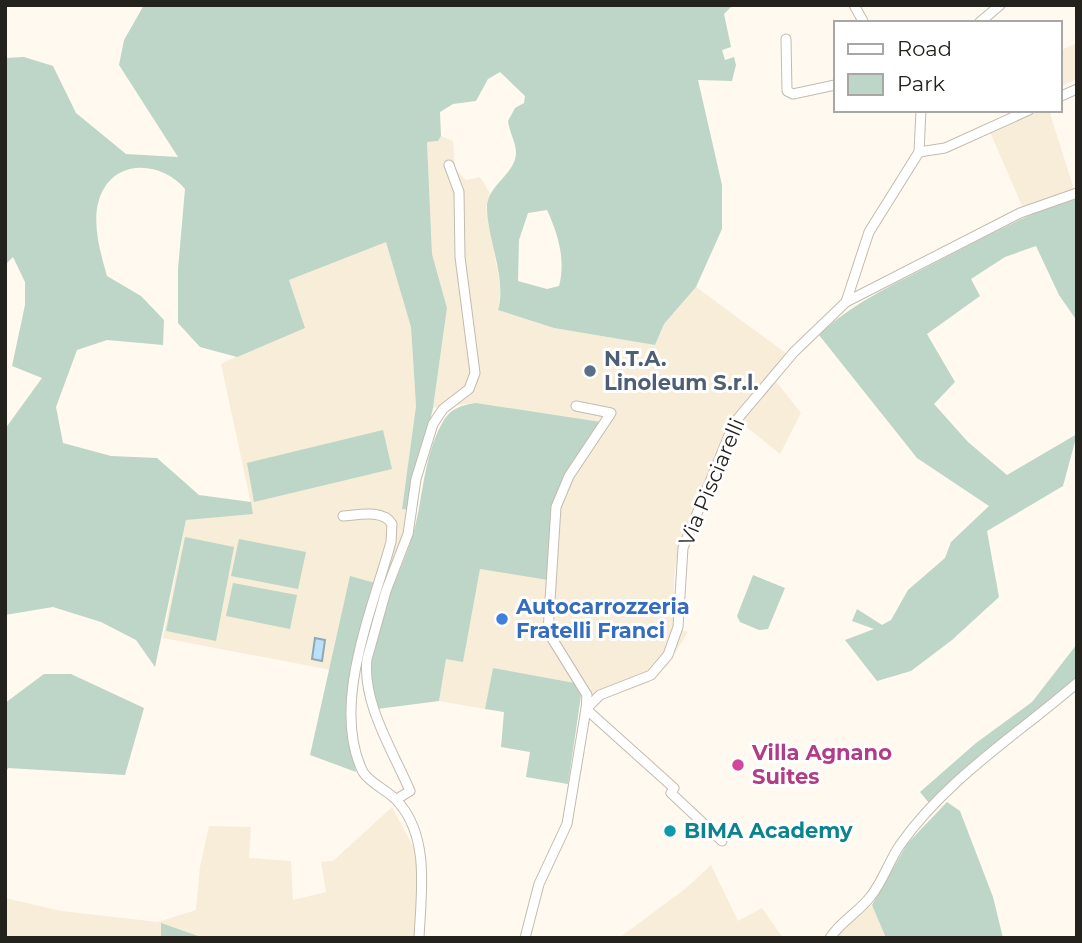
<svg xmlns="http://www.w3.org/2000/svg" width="1082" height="943" font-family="Montserrat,sans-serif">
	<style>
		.built { fill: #f7edd9 }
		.green { fill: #bdd6c7; fill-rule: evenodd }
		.water { fill: #bbe1fa; stroke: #8ea8b8; stroke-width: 2 }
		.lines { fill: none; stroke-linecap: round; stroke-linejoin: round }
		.minor-casing { stroke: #c2bcb0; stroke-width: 11 }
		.minor { stroke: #fff; stroke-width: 9 }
		.service-dot { fill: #5c6f8a; stroke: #fff; stroke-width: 2.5 }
		.shop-dot { fill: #3f7fe0; stroke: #fff; stroke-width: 2.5 }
		.hotel-dot { fill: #d1479c; stroke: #fff; stroke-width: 2.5 }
		.culture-dot { fill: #0f9aa8; stroke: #fff; stroke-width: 2.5 }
		.labels { text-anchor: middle; stroke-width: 6; stroke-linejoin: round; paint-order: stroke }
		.service-label { font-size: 21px; font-weight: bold; fill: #4e5e75; stroke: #fff; text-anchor: start }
		.street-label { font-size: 21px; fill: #24221d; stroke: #fff }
		.shop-label { font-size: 21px; font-weight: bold; fill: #366cbe; stroke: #fff; text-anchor: start }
		.hotel-label { font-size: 21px; font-weight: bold; fill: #b23c85; stroke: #fff; text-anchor: start }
		.culture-label { font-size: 21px; font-weight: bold; fill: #0d838f; stroke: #fff; text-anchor: start }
	</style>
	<rect width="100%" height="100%" fill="#fff9ef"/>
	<g class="built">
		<path d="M 1077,43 L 1077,79 L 1059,87 L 1059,51 Z"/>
		<path d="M 1035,110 L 1049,110 L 1076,196 L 1026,215 L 990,132 Z"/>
		<path d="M 441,136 L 453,141 L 455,169 L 466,180 L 480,177 L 490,193 L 486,207 L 501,290 L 498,310 L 554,328 L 655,345 L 664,324 L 696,287 L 794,359 L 775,380 L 801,413 L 780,454 L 744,425 L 713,490 L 702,487 L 678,549 L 674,578 L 673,627 L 688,632 L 667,666 L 648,683 L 609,697 L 581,696 L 575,683 L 493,668 L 485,709 L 439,701 L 446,658 L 463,661 L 480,569 L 552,508 L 562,479 L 601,422 L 476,403 L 433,408 L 447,308 L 432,254 L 427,142 L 438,141 Z"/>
		<path d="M 386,241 L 411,327 L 416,406 L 402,509 L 417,512 L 413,535 L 391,588 L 350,577 L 331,670 L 163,638 L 186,520 L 253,513 L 221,364 L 304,325 L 289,280 Z"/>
		<path d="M 392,807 L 417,854 L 416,938 L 5,938 L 5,898 L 61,911 L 158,922 L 196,910 L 200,867 L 209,826 L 251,827 L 249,858 L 291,861 L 293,900 L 326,892 L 321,862 L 333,861 Z"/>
		<path d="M 711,865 L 738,921 L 762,908 L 783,938 L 619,938 L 685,889 Z"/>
		<path d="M 872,905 L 886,938 L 837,938 L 844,927 Z"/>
	</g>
	<g class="green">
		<path d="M 144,5 L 733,5 L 724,14 L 731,47 L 722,50 L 725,60 L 734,57 L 736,65 L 732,81 L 698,80 L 722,185 L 722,229 L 696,287 L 664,324 L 655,345 L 554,328 L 498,310 C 507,281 488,240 487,209 C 486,185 516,175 516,152 C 516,143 509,131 508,121 L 515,108 L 524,103 L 525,96 L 500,72 L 488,79 L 476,101 L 453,104 L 440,112 L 441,136 L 438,141 L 427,142 L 432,254 L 447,308 L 433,408 L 409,510 L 402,509 L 416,406 L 411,327 L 386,242 L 289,280 L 305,328 L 237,357 L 200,347 L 178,323 L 178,269 L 185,189 C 165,164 121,157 103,190 C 89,216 100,251 107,276 L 141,296 L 164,320 L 163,345 L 107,340 L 77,350 L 56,407 L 63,443 L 111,456 L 157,458 L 199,495 L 251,502 L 253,514 L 186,520 L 155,667 L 136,640 L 101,622 L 53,607 L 5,615 L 5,429 L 42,378 L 12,366 L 25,305 L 25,282 L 13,257 L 5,265 L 5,58 L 24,57 L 53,66 L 76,113 L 126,154 L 178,157 L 119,65 L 124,40 ZM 547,210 C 558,234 566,260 559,286 L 547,289 L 518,281 L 519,240 L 528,213 Z"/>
		<path d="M 1077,196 L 1077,329 L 1075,318 L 1059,295 L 1036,246 L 1005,257 L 971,279 L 980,296 L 927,334 L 955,382 L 934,404 L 968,442 L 1007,475 L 1077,434 L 1063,486 L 987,531 L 999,597 L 952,640 L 911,671 L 877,681 L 845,640 L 874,629 L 852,621 L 857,609 L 882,625 L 891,620 L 908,590 L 945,558 L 951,542 L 989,506 L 917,458 L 819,335 C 851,304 891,286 929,266 C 978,240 1025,215 1077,196 Z"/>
		<path d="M 476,403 L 601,422 L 562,479 L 552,508 L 548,580 L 480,569 L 463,662 L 446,659 L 439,701 L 377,709 C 374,697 369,684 369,672 C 371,624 400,579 413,534 C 424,496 423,455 444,420 C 451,408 463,405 476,403 Z"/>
		<path d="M 383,430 L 392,469 L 254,502 L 247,463 Z"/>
		<path d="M 185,537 L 234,547 L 216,641 L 166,631 Z"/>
		<path d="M 239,539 L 306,552 L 298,589 L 231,576 Z"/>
		<path d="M 753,575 L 785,588 L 768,629 L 759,630 L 740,622 L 737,616 Z"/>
		<path d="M 350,576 L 375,583 L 348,696 L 346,716 L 356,772 L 310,755 Z"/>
		<path d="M 233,583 L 297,595 L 290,629 L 226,616 Z"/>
		<path d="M 1077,644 L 1077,678 L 955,777 L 929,803 L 920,792 L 976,743 L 1032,702 Z"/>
		<path d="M 493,668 L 575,683 L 581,696 L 568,784 L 526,777 L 530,752 L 501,747 L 504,712 L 485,709 Z"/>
		<path d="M 44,674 L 71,674 L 144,708 L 125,775 L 8,768 L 5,774 L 5,703 Z"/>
		<path d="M 947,802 L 960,811 L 993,897 L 1003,938 L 886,938 L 872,905 L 907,844 Z"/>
		<path d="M 161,923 L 198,936 L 197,938 L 161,938 Z"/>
	</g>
	<path class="water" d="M 315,638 L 325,640 L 322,661 L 312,659 Z"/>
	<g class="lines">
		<g class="minor-casing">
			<g id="minor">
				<path d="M 854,5 L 864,23"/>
				<path d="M 979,23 L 1000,5"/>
				<path d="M 786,39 L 787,91 L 793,94 L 835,85"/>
				<path d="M 1059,97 L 1077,89"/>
				<path d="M 919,152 L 945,148 L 1029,110"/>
				<path d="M 846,302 L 1020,213 L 1077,193"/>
				<path d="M 576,406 L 611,413 L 569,476 L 556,507 L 548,632 L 587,695 L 586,709 L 674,788 L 671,793 L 722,841"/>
				<path d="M 343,516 C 358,515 383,509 392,524 L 391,542 C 373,608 330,706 363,772 C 370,784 390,791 399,803 C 430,839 421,894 419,938"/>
				<path d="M 397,799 L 410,791 C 393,751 362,703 367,659 L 386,591 L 408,534 L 416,479 L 433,424 L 443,409 L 469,389 L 475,373 L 460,257 L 459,192 L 449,165"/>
				<path d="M 525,938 L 539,884 L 567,824 L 586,709 L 600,695 L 651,675 L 668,655 L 678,627 L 683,548 L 734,423 L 794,352 L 846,302 L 869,232 L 919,152 L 921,110"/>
				<path d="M 830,938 C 841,921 859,912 871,896 C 883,881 889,861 900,845 C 946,779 1017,735 1077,683"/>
			</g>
		</g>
		<use href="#minor" class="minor"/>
	</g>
	<circle class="service-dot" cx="590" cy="371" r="7"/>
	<circle class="shop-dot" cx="502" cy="619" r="7"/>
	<circle class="hotel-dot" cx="738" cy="765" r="7"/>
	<circle class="culture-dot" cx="670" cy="831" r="7"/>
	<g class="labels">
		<g class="service-label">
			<text x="604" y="366">N.T.A.<tspan x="604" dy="24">Linoleum S.r.l.</tspan></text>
		</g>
		<g class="street-label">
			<text transform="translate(712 482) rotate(-67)" y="7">Via Pisciarelli</text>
		</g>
		<g class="shop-label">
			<text x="516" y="614">Autocarrozzeria<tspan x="516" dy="24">Fratelli Franci</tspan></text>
		</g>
		<g class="hotel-label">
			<text x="752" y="760">Villa Agnano<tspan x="752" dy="24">Suites</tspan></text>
		</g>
		<g class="culture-label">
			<text x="684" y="838">BIMA Academy</text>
		</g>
	</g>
	<rect width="1082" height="943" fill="none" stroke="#24221d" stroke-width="14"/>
	<rect x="834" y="21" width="228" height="91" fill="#ffffff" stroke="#a7a7a5" stroke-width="2"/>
	<rect x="848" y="44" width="35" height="10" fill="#ffffff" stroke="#a7a7a5" stroke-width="2"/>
	<text x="897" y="56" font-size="21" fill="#24221d">Road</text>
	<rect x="848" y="74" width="35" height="21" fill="#bdd6c7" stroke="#a7a7a5" stroke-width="2"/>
	<text x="897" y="91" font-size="21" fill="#24221d">Park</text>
</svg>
